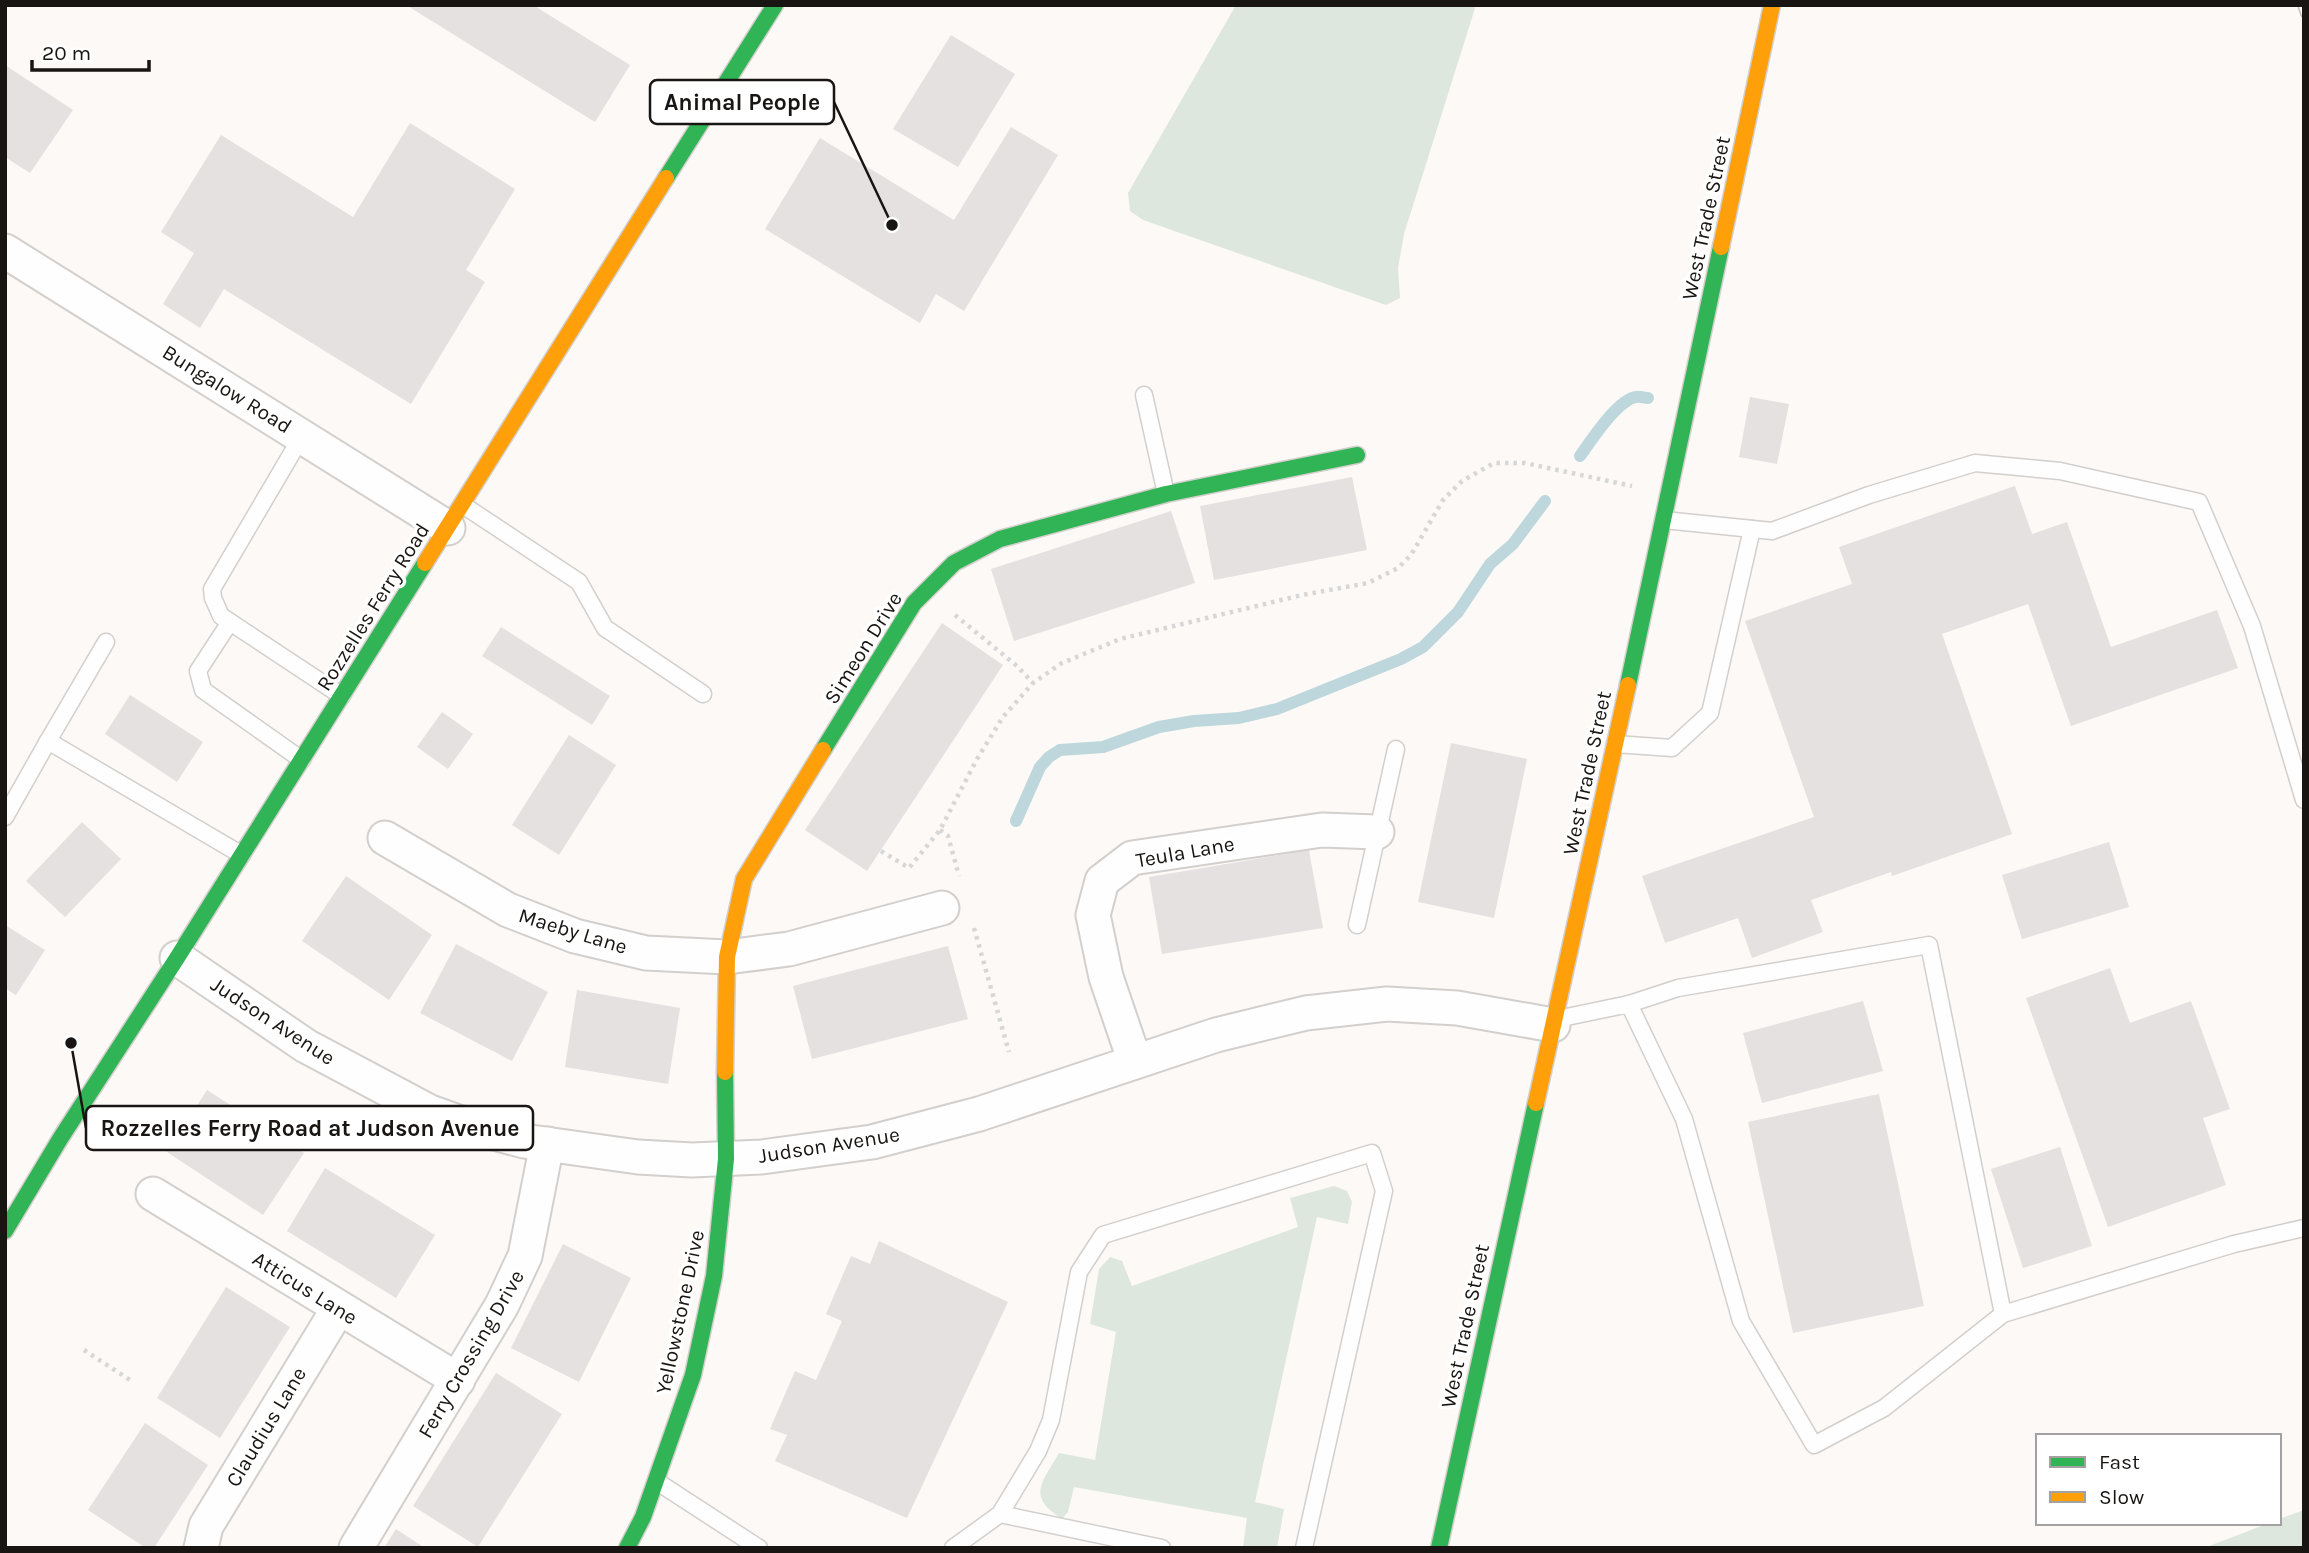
<svg xmlns="http://www.w3.org/2000/svg" width="2309" height="1553" font-family="Karla,sans-serif">
	<style>
		.green { fill: #dee7de }
		.lines { fill: none; stroke-linecap: round; stroke-linejoin: round }
		.stream { stroke: #bdd7dd; stroke-width: 12 }
		.building { fill: #e4e1e0 }
		.lane-casing { stroke: #d2cfcc; stroke-width: 19 }
		.street-casing { stroke: #d2cfcc; stroke-width: 37 }
		.fast-casing { stroke: #d2cfcc; stroke-width: 19 }
		.slow-casing { stroke: #d2cfcc; stroke-width: 19 }
		.path { stroke: #d8d7d7; stroke-width: 4.5; stroke-dasharray: 3.5 5; stroke-linecap: butt }
		.lane { stroke: #fffefe; stroke-width: 16 }
		.street { stroke: #fffefe; stroke-width: 33 }
		.fast { stroke: #30b455; stroke-width: 16 }
		.slow { stroke: #ff9f0a; stroke-width: 16 }
		.rail-casing { stroke: #c2c2c1; stroke-width: 8 }
		.rail { stroke: #fff; stroke-width: 5; stroke-dasharray: 16; stroke-linecap: butt }
		.labels { text-anchor: middle; stroke-width: 7; stroke-linejoin: round; paint-order: stroke }
		.street-label { font-size: 21px; fill: #181513; stroke: #fff }
		.leader { fill: none; stroke: #181513; stroke-width: 2.5 }
		.callout-dot { fill: #181513; stroke: #fff; stroke-width: 2.5 }
		.callout { fill: #fff; stroke: #181513; stroke-width: 2.5 }
		.callout-label { font-size: 23px; text-anchor: middle; font-weight: bold; fill: #181513 }
	</style>
	<rect width="100%" height="100%" fill="#fcf9f6"/>
	<g class="green">
		<path d="M 1236,5 L 1476,5 L 1404,234 L 1398,268 L 1400,298 L 1386,305 L 1143,220 L 1130,211 L 1128,193 Z"/>
		<path d="M 1334,1186 L 1347,1191 L 1352,1202 L 1348,1224 L 1317,1217 L 1255,1502 L 1284,1509 L 1277,1548 L 1243,1547 L 1247,1518 L 1074,1487 L 1068,1512 L 1062,1519 C 1026,1496 1042,1483 1059,1453 L 1095,1460 L 1116,1332 L 1090,1324 L 1099,1269 L 1110,1257 L 1122,1261 L 1132,1286 L 1298,1227 L 1290,1198 Z"/>
		<path d="M 2304,1510 L 2304,1548 L 2204,1548 L 2269,1523 L 2279,1523 L 2279,1519 Z"/>
	</g>
	<g class="lines">
		<g class="stream">
			<path d="M 1580,456 C 1591,441 1617,400 1636,397 C 1640,396 1644,398 1648,398"/>
			<path d="M 1016,821 L 1040,767 L 1049,757 L 1060,750 L 1103,747 L 1159,727 L 1194,721 L 1239,718 L 1277,709 L 1401,659 L 1423,647 L 1458,612 L 1490,564 L 1513,544 L 1545,501"/>
		</g>
	</g>
	<g class="building">
		<path d="M 406,5 L 533,5 L 630,65 L 595,122 Z"/>
		<path d="M 951,35 L 1015,74 L 958,167 L 893,129 Z"/>
		<path d="M 5,65 L 73,110 L 30,173 L 5,157 Z"/>
		<path d="M 410,123 L 515,189 L 466,270 L 485,282 L 411,404 L 224,289 L 200,328 L 163,304 L 194,253 L 161,232 L 221,135 L 353,217 Z"/>
		<path d="M 1011,127 L 1058,155 L 964,311 L 936,294 L 920,323 L 765,229 L 820,138 L 954,220 Z"/>
		<path d="M 1750,397 L 1789,404 L 1777,464 L 1739,457 Z"/>
		<path d="M 1352,477 L 1367,550 L 1214,580 L 1200,506 Z"/>
		<path d="M 2015,486 L 2032,534 L 2067,522 L 2111,647 L 2217,610 L 2238,668 L 2071,726 L 2028,604 L 1942,634 L 2012,834 L 1892,876 L 1891,872 L 1811,900 L 1823,932 L 1752,958 L 1738,918 L 1665,943 L 1642,876 L 1814,817 L 1745,621 L 1852,584 L 1839,547 Z"/>
		<path d="M 1171,511 L 1195,583 L 1014,641 L 991,569 Z"/>
		<path d="M 942,623 L 1003,665 L 867,871 L 805,830 Z"/>
		<path d="M 501,627 L 610,696 L 592,725 L 482,656 Z"/>
		<path d="M 130,695 L 203,742 L 177,782 L 105,734 Z"/>
		<path d="M 442,712 L 473,734 L 448,769 L 417,747 Z"/>
		<path d="M 569,735 L 616,765 L 559,855 L 512,825 Z"/>
		<path d="M 1451,743 L 1527,759 L 1494,918 L 1418,902 Z"/>
		<path d="M 82,822 L 121,859 L 65,917 L 26,881 Z"/>
		<path d="M 2109,842 L 2129,907 L 2022,939 L 2002,875 Z"/>
		<path d="M 1309,850 L 1323,928 L 1162,954 L 1149,877 Z"/>
		<path d="M 346,876 L 432,935 L 389,1000 L 302,941 Z"/>
		<path d="M 5,925 L 45,950 L 16,995 L 5,988 Z"/>
		<path d="M 456,944 L 548,992 L 512,1061 L 420,1013 Z"/>
		<path d="M 948,946 L 968,1019 L 812,1059 L 793,986 Z"/>
		<path d="M 2110,968 L 2130,1023 L 2191,1001 L 2230,1109 L 2203,1118 L 2226,1185 L 2108,1227 L 2026,998 Z"/>
		<path d="M 577,990 L 680,1008 L 668,1084 L 565,1067 Z"/>
		<path d="M 1863,1001 L 1883,1071 L 1762,1103 L 1743,1033 Z"/>
		<path d="M 207,1090 L 304,1153 L 263,1215 L 167,1152 Z"/>
		<path d="M 1879,1094 L 1924,1306 L 1793,1333 L 1748,1122 Z"/>
		<path d="M 2060,1147 L 2092,1246 L 2023,1268 L 1991,1169 Z"/>
		<path d="M 325,1168 L 435,1235 L 396,1298 L 287,1231 Z"/>
		<path d="M 879,1241 L 1008,1302 L 907,1518 L 775,1461 L 787,1435 L 770,1429 L 795,1371 L 816,1380 L 842,1321 L 826,1314 L 851,1256 L 870,1264 Z"/>
		<path d="M 563,1244 L 631,1278 L 579,1382 L 511,1348 Z"/>
		<path d="M 226,1287 L 290,1327 L 220,1438 L 157,1398 Z"/>
		<path d="M 496,1373 L 562,1414 L 478,1547 L 413,1506 Z"/>
		<path d="M 145,1423 L 208,1465 L 154,1548 L 146,1548 L 88,1510 Z"/>
		<path d="M 396,1529 L 425,1548 L 384,1548 Z"/>
	</g>
	<g class="lines">
		<g class="lane-casing">
			<g id="lane">
				<path d="M 1144,395 L 1166,494"/>
				<path d="M 302,436 L 212,589 L 213,598 L 221,616 L 342,696"/>
				<path d="M 463,505 L 579,582 L 605,628 L 703,694"/>
				<path d="M 1664,520 L 1772,531 L 1869,495 L 1975,463 L 2060,471 L 2199,502 L 2252,626 L 2304,800"/>
				<path d="M 230,622 L 198,671 L 203,690 L 302,760"/>
				<path d="M 106,642 L 48,741 L 242,855"/>
				<path d="M 1615,744 L 1672,748 L 1710,713 L 1752,529"/>
				<path d="M 5,817 L 48,741"/>
				<path d="M 1357,925 L 1396,749"/>
				<path d="M 1629,1004 L 1678,988 L 1929,945 L 2003,1314"/>
				<path d="M 1557,1019 L 1629,1004 L 1684,1119 L 1741,1321 L 1814,1445 L 1884,1408 L 2003,1314 L 2234,1244 L 2304,1228"/>
				<path d="M 656,1481 L 759,1548"/>
				<path d="M 1000,1514 L 1162,1548"/>
				<path d="M 953,1548 L 1000,1514 L 1038,1451 L 1051,1420 L 1079,1272 L 1103,1235 L 1372,1153 L 1384,1191 L 1304,1548"/>
			</g>
		</g>
		<g class="street-casing">
			<g id="street">
				<path d="M 5,251 L 448,528"/>
				<path d="M 385,838 L 508,910 L 575,936 L 646,953 L 727,957 L 789,949 L 942,908"/>
				<path d="M 177,958 L 306,1046 L 430,1112 L 472,1127 L 524,1141 L 638,1157 L 692,1160 L 762,1157 L 872,1142 L 979,1114 L 1216,1035 L 1306,1013 L 1387,1004 L 1457,1008 L 1553,1025"/>
				<path d="M 1135,1062 L 1106,977 L 1093,915 L 1102,881 L 1132,858 L 1322,830 L 1377,832"/>
				<path d="M 153,1194 L 458,1380"/>
				<path d="M 201,1548 L 206,1526 L 338,1309"/>
				<path d="M 356,1548 L 502,1305 L 525,1256 L 547,1144"/>
			</g>
		</g>
		<g class="fast-casing">
			<g id="fast">
				<path d="M 666,178 L 775,5"/>
				<path d="M 1628,685 L 1721,247"/>
				<path d="M 823,750 L 914,603 L 954,563 L 1000,539 L 1166,494 L 1357,455"/>
				<path d="M 5,1231 L 60,1139 L 177,958 L 425,563"/>
				<path d="M 627,1548 L 643,1517 L 693,1375 L 714,1276 L 726,1159 L 725,1072"/>
				<path d="M 1439,1548 L 1536,1103"/>
			</g>
		</g>
		<g class="slow-casing">
			<g id="slow">
				<path d="M 1721,247 L 1772,5"/>
				<path d="M 425,563 L 666,178"/>
				<path d="M 725,1072 L 727,957 L 744,879 L 823,750"/>
				<path d="M 1536,1103 L 1628,685"/>
			</g>
		</g>
		<g class="path">
			<path d="M 955,615 L 1017,666 L 1033,683"/>
			<path d="M 940,830 L 948,836 L 959,876"/>
			<path d="M 881,851 L 909,868 L 940,830 L 977,759 L 1003,717 L 1033,683 L 1062,663 L 1120,639 L 1302,595 L 1368,583 L 1398,568 L 1411,555 L 1443,500 L 1462,481 L 1494,463 L 1525,463 L 1632,486"/>
			<path d="M 974,928 L 1009,1052"/>
			<path d="M 84,1350 L 130,1380"/>
		</g>
		<use href="#lane" class="lane"/>
		<use href="#street" class="street"/>
		<use href="#fast" class="fast"/>
		<use href="#slow" class="slow"/>
		<g class="rail-casing">
			<path id="rail" d="M 2301,5 L 2304,14"/>
		</g>
		<use href="#rail" class="rail"/>
	</g>
	<g class="labels">
		<g class="street-label">
			<text transform="translate(1706 218) rotate(-78)" y="7">West Trade Street</text>
			<text transform="translate(227 389) rotate(32)" y="7">Bungalow Road</text>
			<text transform="translate(373 607) rotate(-58)" y="7">Rozzelles Ferry Road</text>
			<text transform="translate(863 648) rotate(-58)" y="7">Simeon Drive</text>
			<text transform="translate(1587 773) rotate(-78)" y="7">West Trade Street</text>
			<text transform="translate(1185 852) rotate(-10)" y="7">Teula Lane</text>
			<text transform="translate(573 931) rotate(17)" y="7">Maeby Lane</text>
			<text transform="translate(273 1021) rotate(33)" y="7">Judson Avenue</text>
			<text transform="translate(829 1145) rotate(-9)" y="7">Judson Avenue</text>
			<text transform="translate(305 1288) rotate(32)" y="7">Atticus Lane</text>
			<text transform="translate(680 1312) rotate(-78)" y="7">Yellowstone Drive</text>
			<text transform="translate(1465 1326) rotate(-78)" y="7">West Trade Street</text>
			<text transform="translate(471 1354) rotate(-60)" y="7">Ferry Crossing Drive</text>
			<text transform="translate(266 1427) rotate(-59)" y="7">Claudius Lane</text>
		</g>
	</g>
	<path class="leader" d="M892 225L834 102M71 1043L86 1128"/>
	<g class="callout-dot">
		<circle cx="892" cy="225" r="7"/>
		<circle cx="71" cy="1043" r="7"/>
	</g>
	<g class="callout">
		<rect x="650" y="80" width="184" height="44" rx="7"/>
		<rect x="86" y="1106" width="447" height="44" rx="7"/>
	</g>
	<g class="callout-label">
		<text x="742" y="110">Animal People</text>
		<text x="310" y="1136">Rozzelles Ferry Road at Judson Avenue</text>
	</g>
	<rect width="2309" height="1553" fill="none" stroke="#181513" stroke-width="14"/>
	<rect x="2036" y="1434" width="245" height="91" fill="#ffffff" stroke="#a3a1a1" stroke-width="2"/>
	<rect x="2050" y="1457" width="35" height="10" fill="#30b455" stroke="#a3a1a1" stroke-width="2"/>
	<text x="2099" y="1469" font-size="21" fill="#181513">Fast</text>
	<rect x="2050" y="1492" width="35" height="10" fill="#ff9f0a" stroke="#a3a1a1" stroke-width="2"/>
	<text x="2099" y="1504" font-size="21" fill="#181513">Slow</text>
	<path d="M32 60v10h117v-10" fill="none" stroke="#181513" stroke-width="3.5"/>
	<text x="42" y="60" font-size="21" fill="#181513" stroke="#ffffff" stroke-width="5" paint-order="stroke">20 m</text>
</svg>
